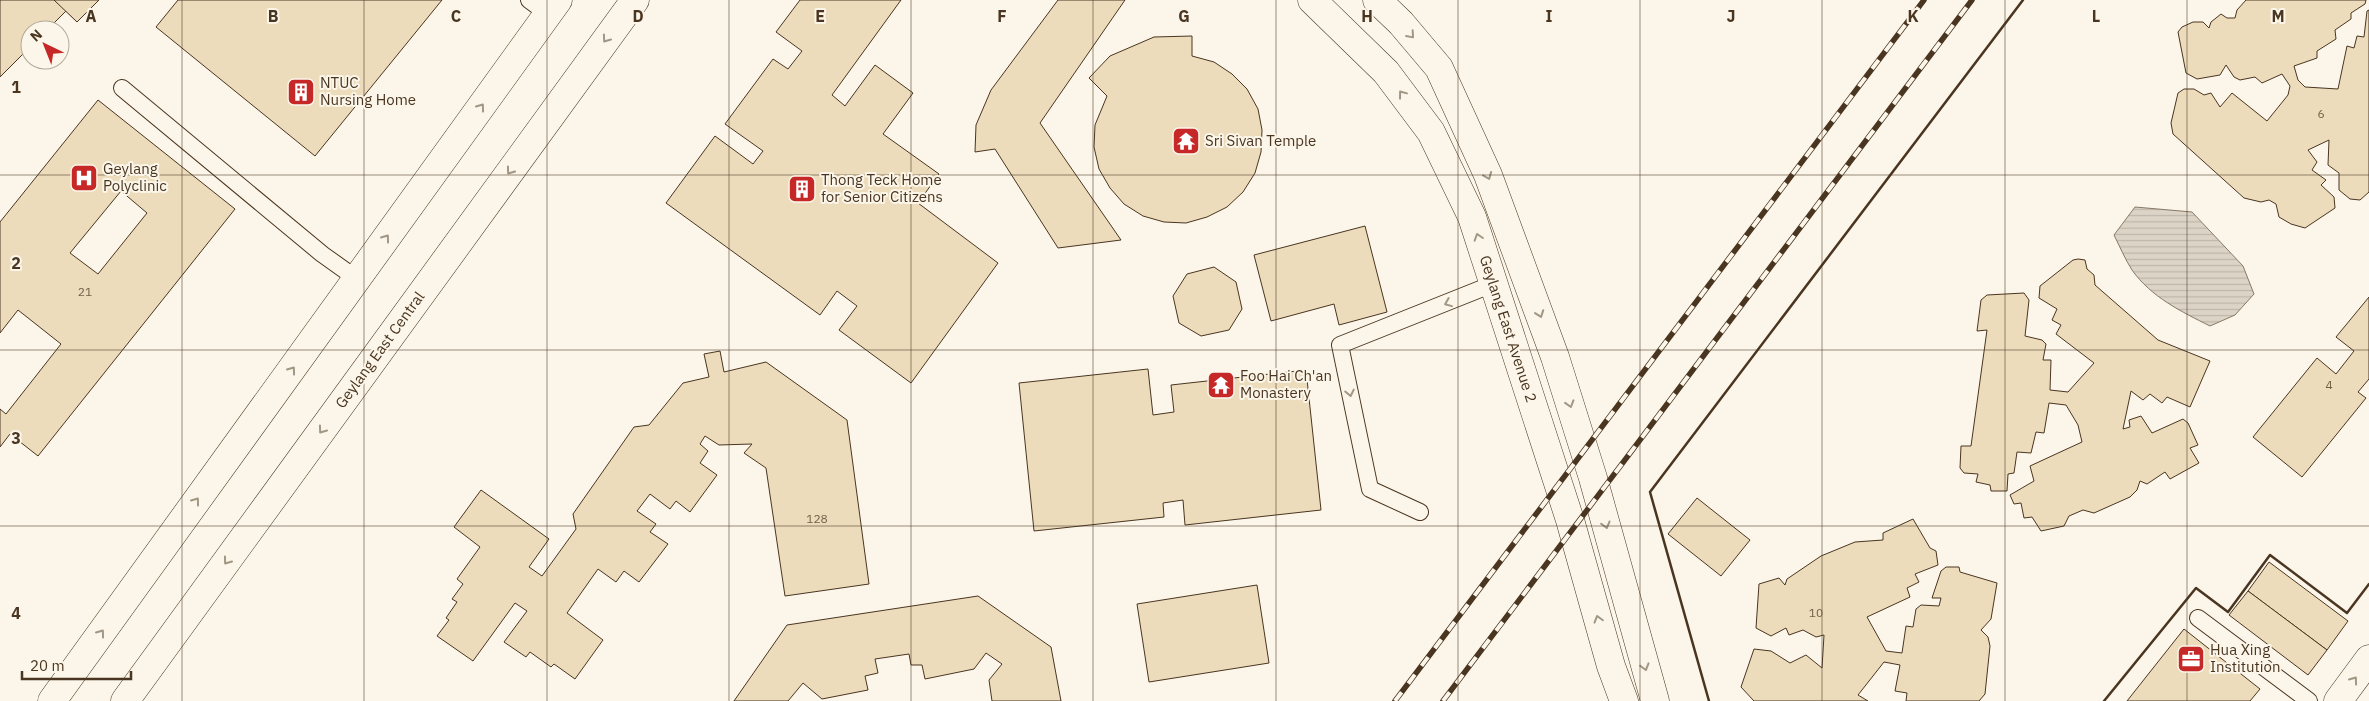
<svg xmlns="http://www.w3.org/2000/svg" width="2369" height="701" font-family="'IBM Plex Sans',sans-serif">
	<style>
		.water { fill: url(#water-rules); stroke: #887966 }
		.building { fill: #ecdcbc; stroke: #4a3520; fill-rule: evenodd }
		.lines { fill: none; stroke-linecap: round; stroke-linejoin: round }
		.lane-casing { stroke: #4a3520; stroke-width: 18 }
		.street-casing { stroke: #4a3520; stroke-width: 29 }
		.secondary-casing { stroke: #4a3520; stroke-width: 29 }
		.primary-casing { stroke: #4a3520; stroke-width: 29 }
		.lane { stroke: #fbf6e9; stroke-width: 16 }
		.street { stroke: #fbf6e9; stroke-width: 28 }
		.secondary { stroke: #fbf6e9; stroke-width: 28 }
		.primary { stroke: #fbf6e9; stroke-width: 28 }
		.rail-casing { stroke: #4a3520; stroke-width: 5.5 }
		.rail { stroke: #fbf6e9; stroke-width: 4; stroke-dasharray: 11; stroke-linecap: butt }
		.wall { stroke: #4a3520; stroke-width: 2.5 }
		.oneway { stroke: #a29684 }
		.grid { fill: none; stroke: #4a3520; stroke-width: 1; stroke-opacity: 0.55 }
		.labels { text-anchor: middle; stroke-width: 4; stroke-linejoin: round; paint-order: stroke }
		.number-label { font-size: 12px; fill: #725f47 }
		.poi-label { font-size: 15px; fill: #4a3520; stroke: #fbf6e9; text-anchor: start }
		.street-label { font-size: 15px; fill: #4a3520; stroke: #fbf6e9 }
		.grid-label { font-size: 16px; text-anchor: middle; font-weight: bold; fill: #4a3520; stroke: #fbf6e9; stroke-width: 4; stroke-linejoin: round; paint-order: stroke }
	</style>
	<defs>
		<pattern id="water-rules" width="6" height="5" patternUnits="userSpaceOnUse" patternTransform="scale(1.25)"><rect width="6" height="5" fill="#dcd4c6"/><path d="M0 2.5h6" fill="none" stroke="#beb7aa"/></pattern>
	</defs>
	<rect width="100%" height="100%" fill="#fbf6e9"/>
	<path class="water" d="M 2135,207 L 2192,212 L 2243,266 L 2254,294 L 2235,315 L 2210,326 C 2182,312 2151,297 2132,270 C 2125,259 2120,247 2114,235 Z"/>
	<g class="building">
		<path d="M 0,0 L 99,0 L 77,22 L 66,11 L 47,30 L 30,30 L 30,47 L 0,77 Z"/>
		<path d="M 54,0 L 99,0 L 77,22 Z"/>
		<path d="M 178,0 L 442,0 L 315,156 L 156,27 Z"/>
		<path d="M 800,0 L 901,0 L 832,95 L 845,106 L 875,65 L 913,93 L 883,134 L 939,174 L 918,203 L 998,263 L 911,383 L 839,330 L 857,306 L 837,291 L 820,315 L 666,203 L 715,136 L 753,164 L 763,151 L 725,124 L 773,59 L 788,69 L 802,51 L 776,32 Z"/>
		<path d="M 1058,0 L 1125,0 L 1040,123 L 1121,240 L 1058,248 L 995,149 L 975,152 L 976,125 L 991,90 Z"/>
		<path d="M 2246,0 L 2366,0 L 2365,4 L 2351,13 L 2351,19 L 2335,30 L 2336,39 L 2317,51 L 2317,58 L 2294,66 L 2298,80 L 2305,87 L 2338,89 L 2347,46 L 2354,48 L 2357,36 L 2364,37 L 2367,11 L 2369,10 L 2369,192 L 2360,200 L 2350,199 L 2339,190 L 2339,173 L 2328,165 L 2329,140 L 2308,150 L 2317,162 L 2312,170 L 2326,180 L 2321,185 L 2334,197 L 2335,208 L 2305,228 L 2291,224 L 2279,217 L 2276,204 L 2269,200 L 2261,202 L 2244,198 L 2173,134 L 2171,123 L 2178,93 L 2184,89 L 2194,89 L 2204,95 L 2211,93 L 2220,107 L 2232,93 L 2267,121 L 2288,95 L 2290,86 L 2282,74 L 2262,83 L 2255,77 L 2240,80 L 2234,77 L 2226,65 L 2220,75 L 2197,79 L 2186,73 L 2178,32 L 2182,27 L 2193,22 L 2203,22 L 2209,28 L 2211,22 L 2221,14 L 2227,18 L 2235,18 L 2237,10 Z"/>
		<path d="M 1192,36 L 1192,56 L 1214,62 L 1232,74 L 1247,89 L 1258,109 L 1262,130 L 1261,152 L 1255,173 L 1243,192 L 1227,207 L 1207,217 L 1186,223 L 1164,222 L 1143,216 L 1124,204 L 1110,188 L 1099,169 L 1094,147 L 1095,125 L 1107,96 L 1089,78 L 1110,56 L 1154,37 Z"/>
		<path d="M 98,100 L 235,209 L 38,456 L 10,434 L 0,447 L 0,409 L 6,414 L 61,344 L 18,310 L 0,333 L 0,222 ZM 121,191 L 147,213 L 98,274 L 70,253 Z"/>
		<path d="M 1365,226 L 1387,312 L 1339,325 L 1334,304 L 1271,321 L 1254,255 Z"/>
		<path d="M 2078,259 L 2085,260 L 2087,269 L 2094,275 L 2095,285 L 2158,340 L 2210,361 L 2190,407 L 2167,397 L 2162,403 L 2150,394 L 2143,400 L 2131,391 L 2123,429 L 2130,427 L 2129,420 L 2141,416 L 2152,433 L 2183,419 L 2188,423 L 2198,445 L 2190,448 L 2199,463 L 2170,479 L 2165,472 L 2147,484 L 2140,481 L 2137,490 L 2130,497 L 2094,513 L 2083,510 L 2069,516 L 2064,526 L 2041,531 L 2032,517 L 2024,518 L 2021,503 L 2014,504 L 2010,495 L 2034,481 L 2030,466 L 2082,442 L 2078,425 L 2066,405 L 2049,403 L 2044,433 L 2036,432 L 2031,453 L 2017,452 L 2014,473 L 2008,474 L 2007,491 L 1991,491 L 1990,485 L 1976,482 L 1978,474 L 1964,473 L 1960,468 L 1961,446 L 1971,446 L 1987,330 L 1977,331 L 1981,300 L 1987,295 L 2024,293 L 2029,300 L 2025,336 L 2042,340 L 2046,344 L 2043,360 L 2051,360 L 2050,390 L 2068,392 L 2094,363 L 2056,334 L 2061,325 L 2052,320 L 2057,309 L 2039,298 L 2040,286 L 2073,260 Z"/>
		<path d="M 1214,267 L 1236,282 L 1242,309 L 1229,330 L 1201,336 L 1179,323 L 1173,296 L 1187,274 Z"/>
		<path d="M 2369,297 L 2369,379 L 2358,392 L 2366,398 L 2302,477 L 2253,437 L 2317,358 L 2336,374 L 2354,351 L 2336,337 Z"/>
		<path d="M 720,351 L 724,372 L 766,362 L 847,420 L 869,584 L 785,596 L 766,468 L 744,453 L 752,444 L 719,445 L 705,436 L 700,444 L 708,451 L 700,463 L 717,475 L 690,512 L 676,501 L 670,509 L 650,494 L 637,511 L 656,524 L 650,532 L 668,544 L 639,582 L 624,571 L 616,582 L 598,569 L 567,613 L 603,640 L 575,679 L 554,664 L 551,667 L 530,652 L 526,657 L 504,642 L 527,611 L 515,603 L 473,661 L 437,636 L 449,620 L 446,618 L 457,602 L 452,599 L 463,584 L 457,579 L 480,547 L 454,527 L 481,490 L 549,539 L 529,567 L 542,576 L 576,529 L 573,514 L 634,427 L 649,425 L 683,383 L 709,377 L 704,354 Z"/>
		<path d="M 1148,369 L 1153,415 L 1174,412 L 1171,385 L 1306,370 L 1321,510 L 1185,525 L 1183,500 L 1163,503 L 1164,517 L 1034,531 L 1019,383 Z"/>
		<path d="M 1697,498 L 1750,540 L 1721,576 L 1668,534 Z"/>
		<path d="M 1913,519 L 1930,548 L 1936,551 L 1938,565 L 1915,574 L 1919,582 L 1907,588 L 1910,597 L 1867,617 L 1886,651 L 1902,653 L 1906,626 L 1913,627 L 1916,609 L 1921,605 L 1939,606 L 1941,598 L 1932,598 L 1941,571 L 1946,567 L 1959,567 L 1960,572 L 1997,583 L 1991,619 L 1981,630 L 1988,637 L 1990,646 L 1985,694 L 1979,701 L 1906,701 L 1907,693 L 1895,691 L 1900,665 L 1884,662 L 1858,695 L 1868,701 L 1754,701 L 1741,687 L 1754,649 L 1771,651 L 1790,663 L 1806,655 L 1822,668 L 1824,635 L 1816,637 L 1803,630 L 1789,635 L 1786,628 L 1771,636 L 1756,628 L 1759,584 L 1779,578 L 1785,585 L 1787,579 L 1821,556 L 1855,542 L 1883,540 L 1883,533 Z"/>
		<path d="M 2269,562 L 2348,621 L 2327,650 L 2248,591 Z"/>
		<path d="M 1257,585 L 1269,663 L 1149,682 L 1137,604 Z"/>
		<path d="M 2248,591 L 2327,650 L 2308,675 L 2229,615 Z"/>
		<path d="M 978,596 L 1051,647 L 1061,701 L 992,701 L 989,680 L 1002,664 L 986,653 L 974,669 L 925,679 L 922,665 L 911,665 L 909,654 L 875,659 L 878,673 L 865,676 L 868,690 L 822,699 L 803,683 L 788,701 L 734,701 L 787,625 Z"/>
		<path d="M 2184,629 L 2260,689 L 2250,701 L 2127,701 Z"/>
	</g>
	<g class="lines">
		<g class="lane-casing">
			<g id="lane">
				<path d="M 529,0 L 548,14"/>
				<path d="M 122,88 L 322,254 L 357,279"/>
				<path d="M 1420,512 L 1370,489 L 1340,345 L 1493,284"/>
				<path d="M 2198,618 L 2309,701"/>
			</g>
		</g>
		<g class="street-casing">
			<g id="street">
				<path d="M 1312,0 L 1386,72 L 1431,132 L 1472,217 L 1570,520 L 1611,666 L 1624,701"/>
				<path d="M 1377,0 L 1401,23 L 1439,68 L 1488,175 L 1555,357 L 1593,478 L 1655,701"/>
			</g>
		</g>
		<g class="secondary-casing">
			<g id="secondary">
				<path d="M 52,701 L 558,0"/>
				<path d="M 125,701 L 635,0"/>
			</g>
		</g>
		<g class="primary-casing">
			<path id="primary" d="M 2338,701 L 2369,659"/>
		</g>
		<use href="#lane" class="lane"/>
		<use href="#street" class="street"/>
		<use href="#secondary" class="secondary"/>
		<use href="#primary" class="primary"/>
		<g class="rail-casing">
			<g id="rail">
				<path d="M 1395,701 L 1924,0"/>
				<path d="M 1443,701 L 1972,0"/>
			</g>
		</g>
		<use href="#rail" class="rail"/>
		<g class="wall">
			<path d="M 1709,701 L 1650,492 L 2023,0"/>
			<path d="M 2104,701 L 2196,588 L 2228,612 L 2270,555 L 2347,613 L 2369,584"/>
		</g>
	</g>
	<defs><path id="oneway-chevron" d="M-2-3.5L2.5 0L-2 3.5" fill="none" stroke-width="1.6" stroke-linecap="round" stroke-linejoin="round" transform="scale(1.25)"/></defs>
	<g class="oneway">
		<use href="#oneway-chevron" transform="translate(1411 35) rotate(49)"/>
		<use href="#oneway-chevron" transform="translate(606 39) rotate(126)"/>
		<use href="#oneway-chevron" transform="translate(1402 94) rotate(-127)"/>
		<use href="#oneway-chevron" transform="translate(481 107) rotate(-54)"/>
		<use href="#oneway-chevron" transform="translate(510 171) rotate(126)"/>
		<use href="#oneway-chevron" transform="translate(1488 176) rotate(68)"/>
		<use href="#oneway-chevron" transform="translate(1478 237) rotate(-108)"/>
		<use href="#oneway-chevron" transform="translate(386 238) rotate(-54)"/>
		<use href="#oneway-chevron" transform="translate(1448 303) rotate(158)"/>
		<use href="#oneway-chevron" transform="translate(1540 314) rotate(70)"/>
		<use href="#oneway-chevron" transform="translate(292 370) rotate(-54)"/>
		<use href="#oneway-chevron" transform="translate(1350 393) rotate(78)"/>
		<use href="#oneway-chevron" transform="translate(1570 404) rotate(73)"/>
		<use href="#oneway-chevron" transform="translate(322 430) rotate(126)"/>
		<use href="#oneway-chevron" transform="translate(196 501) rotate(-54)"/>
		<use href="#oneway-chevron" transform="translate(1606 525) rotate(75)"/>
		<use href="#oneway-chevron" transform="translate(227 561) rotate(126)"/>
		<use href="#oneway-chevron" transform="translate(1598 619) rotate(-106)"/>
		<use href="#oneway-chevron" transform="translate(101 633) rotate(-54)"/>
		<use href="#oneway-chevron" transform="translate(1645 667) rotate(74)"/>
		<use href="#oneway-chevron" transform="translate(2354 680) rotate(-54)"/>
	</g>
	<path class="grid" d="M 182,0 L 182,701M 364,0 L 364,701M 547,0 L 547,701M 729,0 L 729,701M 911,0 L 911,701M 1093,0 L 1093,701M 1276,0 L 1276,701M 1458,0 L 1458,701M 1640,0 L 1640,701M 1822,0 L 1822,701M 2005,0 L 2005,701M 2187,0 L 2187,701M 0,175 L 2369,175M 0,350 L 2369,350M 0,526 L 2369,526"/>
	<defs>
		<g id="building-square" transform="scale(1.4375)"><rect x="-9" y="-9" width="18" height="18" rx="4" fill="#c62828" stroke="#fbf6e9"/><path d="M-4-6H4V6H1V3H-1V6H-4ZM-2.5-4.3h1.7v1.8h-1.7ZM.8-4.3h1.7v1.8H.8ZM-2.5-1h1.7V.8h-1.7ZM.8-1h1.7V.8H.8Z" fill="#fff"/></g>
		<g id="temple-square" transform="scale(1.4375)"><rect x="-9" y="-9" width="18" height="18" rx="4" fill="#c62828" stroke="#fbf6e9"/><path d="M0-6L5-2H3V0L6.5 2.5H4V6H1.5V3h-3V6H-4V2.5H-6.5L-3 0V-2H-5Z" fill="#fff"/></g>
		<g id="hospital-square" transform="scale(1.4375)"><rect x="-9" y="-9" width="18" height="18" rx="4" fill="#c62828" stroke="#fbf6e9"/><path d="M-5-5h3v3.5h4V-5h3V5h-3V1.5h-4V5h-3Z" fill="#fff"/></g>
		<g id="office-square" transform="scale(1.4375)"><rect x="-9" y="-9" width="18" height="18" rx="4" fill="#c62828" stroke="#fbf6e9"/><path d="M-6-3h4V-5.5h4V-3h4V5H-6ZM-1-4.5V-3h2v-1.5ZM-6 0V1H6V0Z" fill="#fff"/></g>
	</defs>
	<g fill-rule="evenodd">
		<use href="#building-square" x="301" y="92"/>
		<use href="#temple-square" x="1186" y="141"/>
		<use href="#hospital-square" x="84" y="178"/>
		<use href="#building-square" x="802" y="189"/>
		<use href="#temple-square" x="1221" y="385"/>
		<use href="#office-square" x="2191" y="659"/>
	</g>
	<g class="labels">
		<g class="number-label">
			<text x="2321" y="118">6</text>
			<text x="85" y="296">21</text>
			<text x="2329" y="389">4</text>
			<text x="817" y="523">128</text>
			<text x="1816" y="617">10</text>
		</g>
		<g class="poi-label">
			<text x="320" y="88">NTUC<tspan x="320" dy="17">Nursing Home</tspan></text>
			<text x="1205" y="146">Sri Sivan Temple</text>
			<text x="103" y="174">Geylang<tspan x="103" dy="17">Polyclinic</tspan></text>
			<text x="821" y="185">Thong Teck Home<tspan x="821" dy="17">for Senior Citizens</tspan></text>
			<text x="1240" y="381">Foo Hai Ch'an<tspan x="1240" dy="17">Monastery</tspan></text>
			<text x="2210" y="655">Hua Xing<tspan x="2210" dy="17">Institution</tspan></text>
		</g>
		<g class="street-label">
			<text transform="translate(1508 329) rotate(72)" y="5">Geylang East Avenue 2</text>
			<text transform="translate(380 350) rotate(-54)" y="5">Geylang East Central</text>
		</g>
	</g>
	<g class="grid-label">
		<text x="91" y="22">A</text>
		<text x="273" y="22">B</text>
		<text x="456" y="22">C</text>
		<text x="638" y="22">D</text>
		<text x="820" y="22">E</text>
		<text x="1002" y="22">F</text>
		<text x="1184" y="22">G</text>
		<text x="1367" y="22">H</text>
		<text x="1549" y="22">I</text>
		<text x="1731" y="22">J</text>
		<text x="1913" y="22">K</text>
		<text x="2096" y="22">L</text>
		<text x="2278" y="22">M</text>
		<text x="16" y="93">1</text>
		<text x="16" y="269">2</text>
		<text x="16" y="444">3</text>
		<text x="16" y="619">4</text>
	</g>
	<g transform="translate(45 45) rotate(317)"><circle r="24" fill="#fbf6e9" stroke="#b4a999"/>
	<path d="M0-4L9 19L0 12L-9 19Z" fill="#c62828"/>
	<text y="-8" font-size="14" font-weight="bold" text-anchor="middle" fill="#4a3520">N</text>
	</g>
	<path d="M22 671v8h109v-8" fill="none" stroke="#4a3520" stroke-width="2.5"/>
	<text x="30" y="671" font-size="15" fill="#4a3520" stroke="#fbf6e9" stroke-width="4" paint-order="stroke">20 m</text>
</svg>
